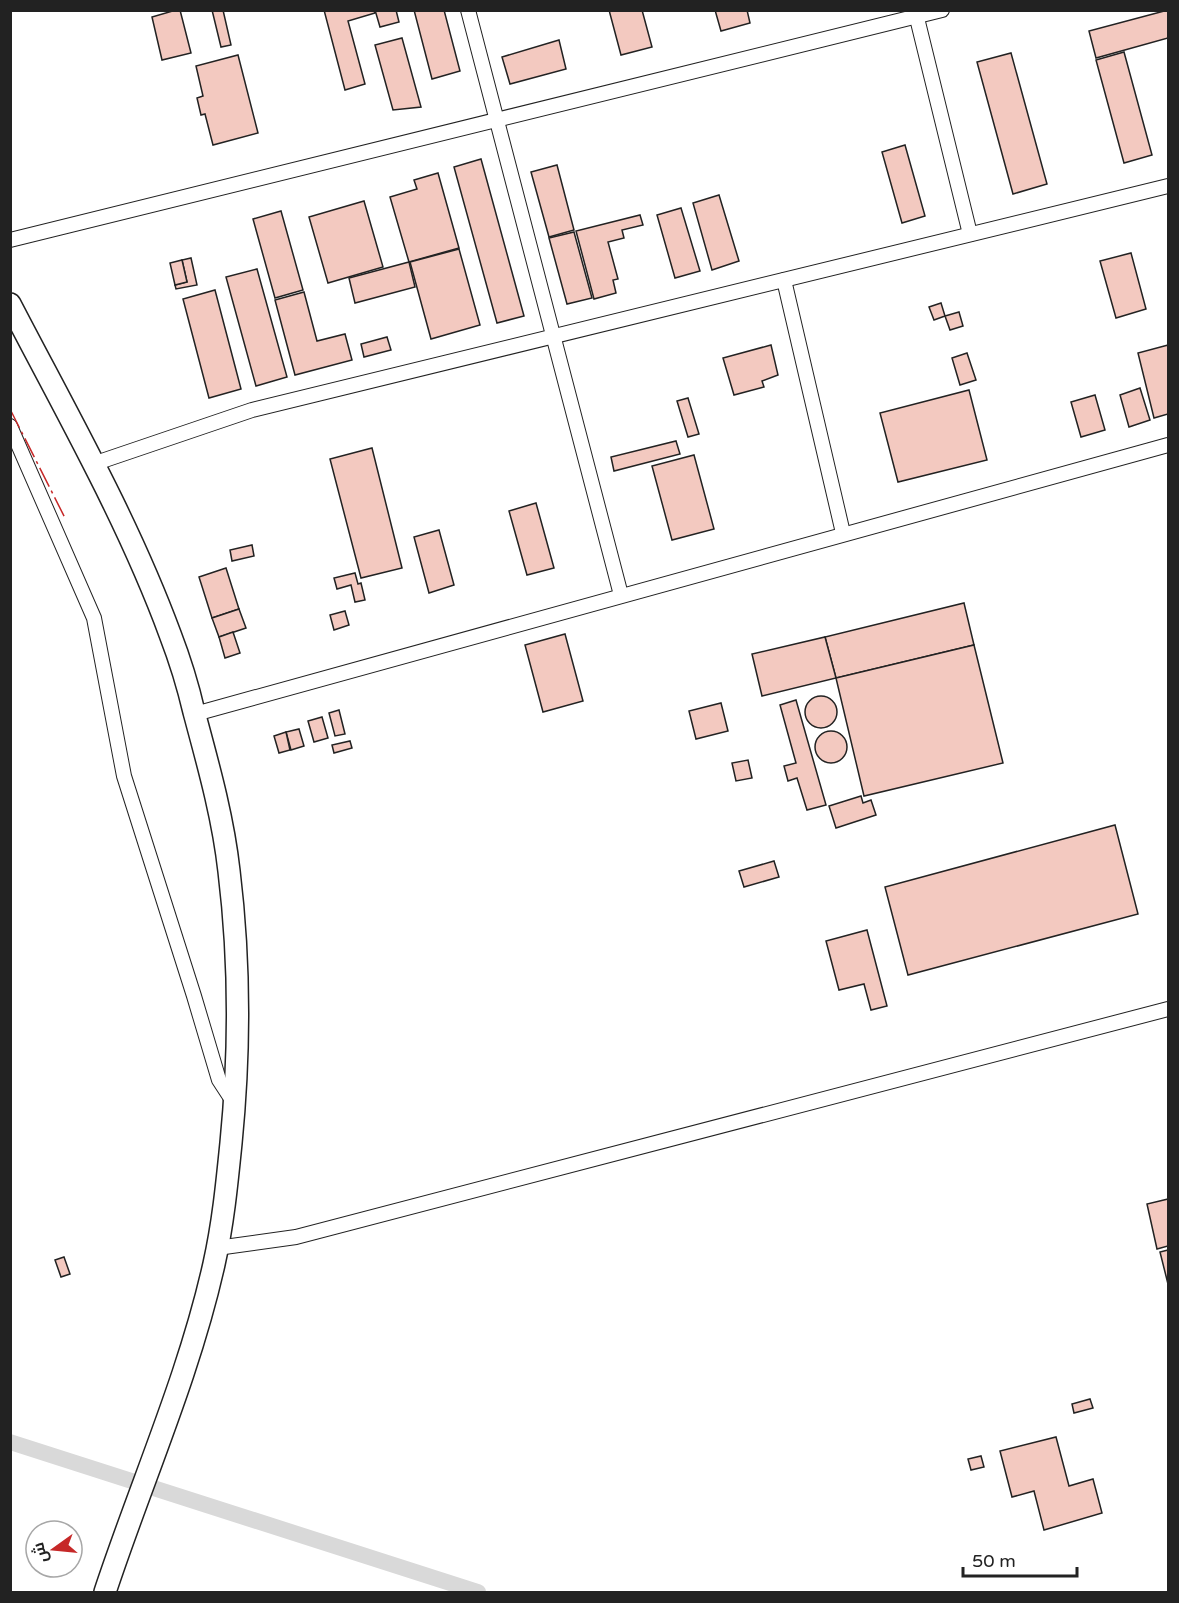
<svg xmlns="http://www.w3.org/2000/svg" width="1179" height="1603" font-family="'Varela Round',Cairo,sans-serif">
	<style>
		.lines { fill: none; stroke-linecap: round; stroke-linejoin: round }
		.canal { stroke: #d9d9d9; stroke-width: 16 }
		.building { fill: #f3c9c0; stroke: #222; stroke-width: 1.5 }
		.street-casing { stroke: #222; stroke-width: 16 }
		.primary-casing { stroke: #222; stroke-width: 24 }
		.street { stroke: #fff; stroke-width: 14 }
		.primary { stroke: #fff; stroke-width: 21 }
		.power { stroke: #c62828; stroke-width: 1.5; stroke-dasharray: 21 4.5 3 4.5; stroke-linecap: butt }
	</style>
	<rect width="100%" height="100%" fill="#fff"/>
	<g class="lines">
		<path class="canal" d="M 10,1442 L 478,1592"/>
	</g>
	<g class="building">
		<path d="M 176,10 L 180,10 L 191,53 L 162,60 L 152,17 Z"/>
		<path d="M 212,10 L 223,10 L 231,45 L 221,47 Z"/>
		<path d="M 324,10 L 374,10 L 375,13 L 348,21 L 365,84 L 345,90 Z"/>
		<path d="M 375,10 L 396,10 L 399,22 L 380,27 Z"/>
		<path d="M 414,10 L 444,10 L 460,71 L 432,79 Z"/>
		<path d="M 609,10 L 642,10 L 652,47 L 621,55 Z"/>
		<path d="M 715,10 L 747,10 L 750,23 L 721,31 Z"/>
		<path d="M 1168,10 L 1168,38 L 1096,58 L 1089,31 Z"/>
		<path d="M 402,38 L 421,107 L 393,110 L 375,45 Z"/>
		<path d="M 559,40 L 566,69 L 510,84 L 502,57 Z"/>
		<path d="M 1124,52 L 1152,155 L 1124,163 L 1096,60 Z"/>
		<path d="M 1011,53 L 1047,184 L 1013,194 L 977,62 Z"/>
		<path d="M 238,55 L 258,133 L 213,145 L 205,114 L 201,115 L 197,98 L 203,96 L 196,66 Z"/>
		<path d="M 905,145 L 925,216 L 902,223 L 882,152 Z"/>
		<path d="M 481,159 L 524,316 L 497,323 L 454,167 Z"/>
		<path d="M 557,165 L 574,230 L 549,237 L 531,172 Z"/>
		<path d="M 438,173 L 459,248 L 409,262 L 390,197 L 417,189 L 414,180 Z"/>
		<path d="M 719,195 L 739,261 L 712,270 L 693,203 Z"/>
		<path d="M 364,201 L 383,267 L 328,283 L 309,217 Z"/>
		<path d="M 681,208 L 700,271 L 675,278 L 657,215 Z"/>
		<path d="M 281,211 L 303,290 L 275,298 L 253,219 Z"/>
		<path d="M 640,215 L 643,225 L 622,230 L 624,238 L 608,242 L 618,279 L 613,280 L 616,293 L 594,299 L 576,231 Z"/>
		<path d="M 574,232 L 592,298 L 567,304 L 549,238 Z"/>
		<path d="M 459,249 L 480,325 L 431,339 L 410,262 Z"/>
		<path d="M 1131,253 L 1146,309 L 1116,318 L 1100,261 Z"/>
		<path d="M 191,258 L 197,285 L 176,289 L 175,285 L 187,282 L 182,260 Z"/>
		<path d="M 182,260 L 187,282 L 175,285 L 170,263 Z"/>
		<path d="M 409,262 L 415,287 L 355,303 L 349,278 Z"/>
		<path d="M 257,269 L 287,377 L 256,386 L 226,277 Z"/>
		<path d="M 215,290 L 241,389 L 209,398 L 183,299 Z"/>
		<path d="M 304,292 L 317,341 L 345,334 L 352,360 L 295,375 L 275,300 Z"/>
		<path d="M 941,303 L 945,316 L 934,320 L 929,307 Z"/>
		<path d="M 959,312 L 963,326 L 950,330 L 945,316 Z"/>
		<path d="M 387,337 L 391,350 L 364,357 L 361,344 Z"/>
		<path d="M 771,345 L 778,375 L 762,381 L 764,387 L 734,395 L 723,358 Z"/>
		<path d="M 1168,345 L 1168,414 L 1154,418 L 1138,353 Z"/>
		<path d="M 967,353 L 976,380 L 960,385 L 952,358 Z"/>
		<path d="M 1140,388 L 1150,420 L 1129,427 L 1120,395 Z"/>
		<path d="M 969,390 L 987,460 L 898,482 L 880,413 Z"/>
		<path d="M 1095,395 L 1105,430 L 1081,437 L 1071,402 Z"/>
		<path d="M 688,398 L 699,434 L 688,437 L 677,401 Z"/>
		<path d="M 676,441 L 680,454 L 614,471 L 611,457 Z"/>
		<path d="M 372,448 L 402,568 L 361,578 L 330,459 Z"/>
		<path d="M 694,455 L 714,529 L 672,540 L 652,466 Z"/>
		<path d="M 536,503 L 554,568 L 527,575 L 509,511 Z"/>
		<path d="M 439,530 L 454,585 L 429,593 L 414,537 Z"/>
		<path d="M 252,545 L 254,556 L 232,561 L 230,550 Z"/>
		<path d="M 226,568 L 239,609 L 212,618 L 199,577 Z"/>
		<path d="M 355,573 L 358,584 L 361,583 L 365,600 L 355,602 L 351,585 L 337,589 L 334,578 Z"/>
		<path d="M 964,603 L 974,645 L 836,678 L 825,637 Z"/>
		<path d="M 239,609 L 246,628 L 219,637 L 212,618 Z"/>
		<path d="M 345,611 L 349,625 L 334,630 L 330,615 Z"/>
		<path d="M 233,632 L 240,653 L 225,658 L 219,637 Z"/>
		<path d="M 565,634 L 583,701 L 543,712 L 525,645 Z"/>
		<path d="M 825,637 L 836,678 L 762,696 L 752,654 Z"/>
		<path d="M 974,645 L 1003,763 L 864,796 L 836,678 Z"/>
		<circle cx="821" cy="712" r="16"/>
		<path d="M 796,700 L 826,805 L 807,810 L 797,778 L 788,781 L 784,766 L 796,763 L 780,705 Z"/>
		<path d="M 721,703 L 728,731 L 696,739 L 689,711 Z"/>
		<path d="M 339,710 L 345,734 L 335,736 L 329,713 Z"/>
		<path d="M 322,717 L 328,738 L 314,742 L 308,721 Z"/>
		<path d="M 299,729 L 304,746 L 291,750 L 286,732 Z"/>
		<circle cx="831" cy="747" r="16"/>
		<path d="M 286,732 L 290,750 L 279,753 L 274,736 Z"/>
		<path d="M 350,741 L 352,748 L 334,753 L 332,745 Z"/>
		<path d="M 748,760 L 752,778 L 736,781 L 732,763 Z"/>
		<path d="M 861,796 L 863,803 L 871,800 L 876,815 L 836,828 L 829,806 Z"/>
		<path d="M 1115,825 L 1138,914 L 908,975 L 885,887 Z"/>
		<path d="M 774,861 L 779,877 L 744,887 L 739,871 Z"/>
		<path d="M 867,930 L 887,1006 L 871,1010 L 864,984 L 839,990 L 826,941 Z"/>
		<path d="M 1168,1199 L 1168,1246 L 1157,1249 L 1147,1204 Z"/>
		<path d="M 1168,1250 L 1168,1284 L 1160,1252 Z"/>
		<path d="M 64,1257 L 70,1274 L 61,1277 L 55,1260 Z"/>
		<path d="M 1090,1399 L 1093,1408 L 1074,1413 L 1072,1404 Z"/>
		<path d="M 1056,1437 L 1069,1486 L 1093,1479 L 1102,1513 L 1044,1530 L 1034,1491 L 1012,1497 L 1000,1451 Z"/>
		<path d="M 981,1456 L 984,1467 L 971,1470 L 968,1459 Z"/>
	</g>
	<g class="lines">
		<g class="street-casing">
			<g id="street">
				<path d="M 468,10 L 621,595"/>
				<path d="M 915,10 L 970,234"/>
				<path d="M 10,240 L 942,10"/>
				<path d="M 784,280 L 843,533"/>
				<path d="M 10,426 L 94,618 L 124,776 L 194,996 L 219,1080 L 234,1103"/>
				<path d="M 93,464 L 252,410 L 1168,186"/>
				<path d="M 195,714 L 1168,445"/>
				<path d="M 217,1248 L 296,1237 L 1168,1009"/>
			</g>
		</g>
		<g class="primary-casing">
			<path id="primary" d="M 10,304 C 66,412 128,520 170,634 C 180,660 188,686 194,712 C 208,764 223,817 229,871 C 240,961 240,1052 231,1143 C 227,1183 223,1224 214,1264 C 189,1376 141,1483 105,1592"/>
		</g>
		<use href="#street" class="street"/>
		<use href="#primary" class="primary"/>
		<path class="power" d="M 10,409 L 65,518"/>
	</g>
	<rect width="1179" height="1603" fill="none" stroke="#222222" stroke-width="24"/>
	<g transform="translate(54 1549) rotate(255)"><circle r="28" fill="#ffffff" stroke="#a7a7a7" stroke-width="1.5"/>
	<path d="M0-4.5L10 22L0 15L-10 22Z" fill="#c62828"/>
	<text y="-9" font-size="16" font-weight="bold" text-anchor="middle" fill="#222222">ش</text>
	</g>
	<path d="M963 1567v9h114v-9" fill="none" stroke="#222222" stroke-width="3"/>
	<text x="972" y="1567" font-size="18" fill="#222222" stroke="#ffffff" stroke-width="4.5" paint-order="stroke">50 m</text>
</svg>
